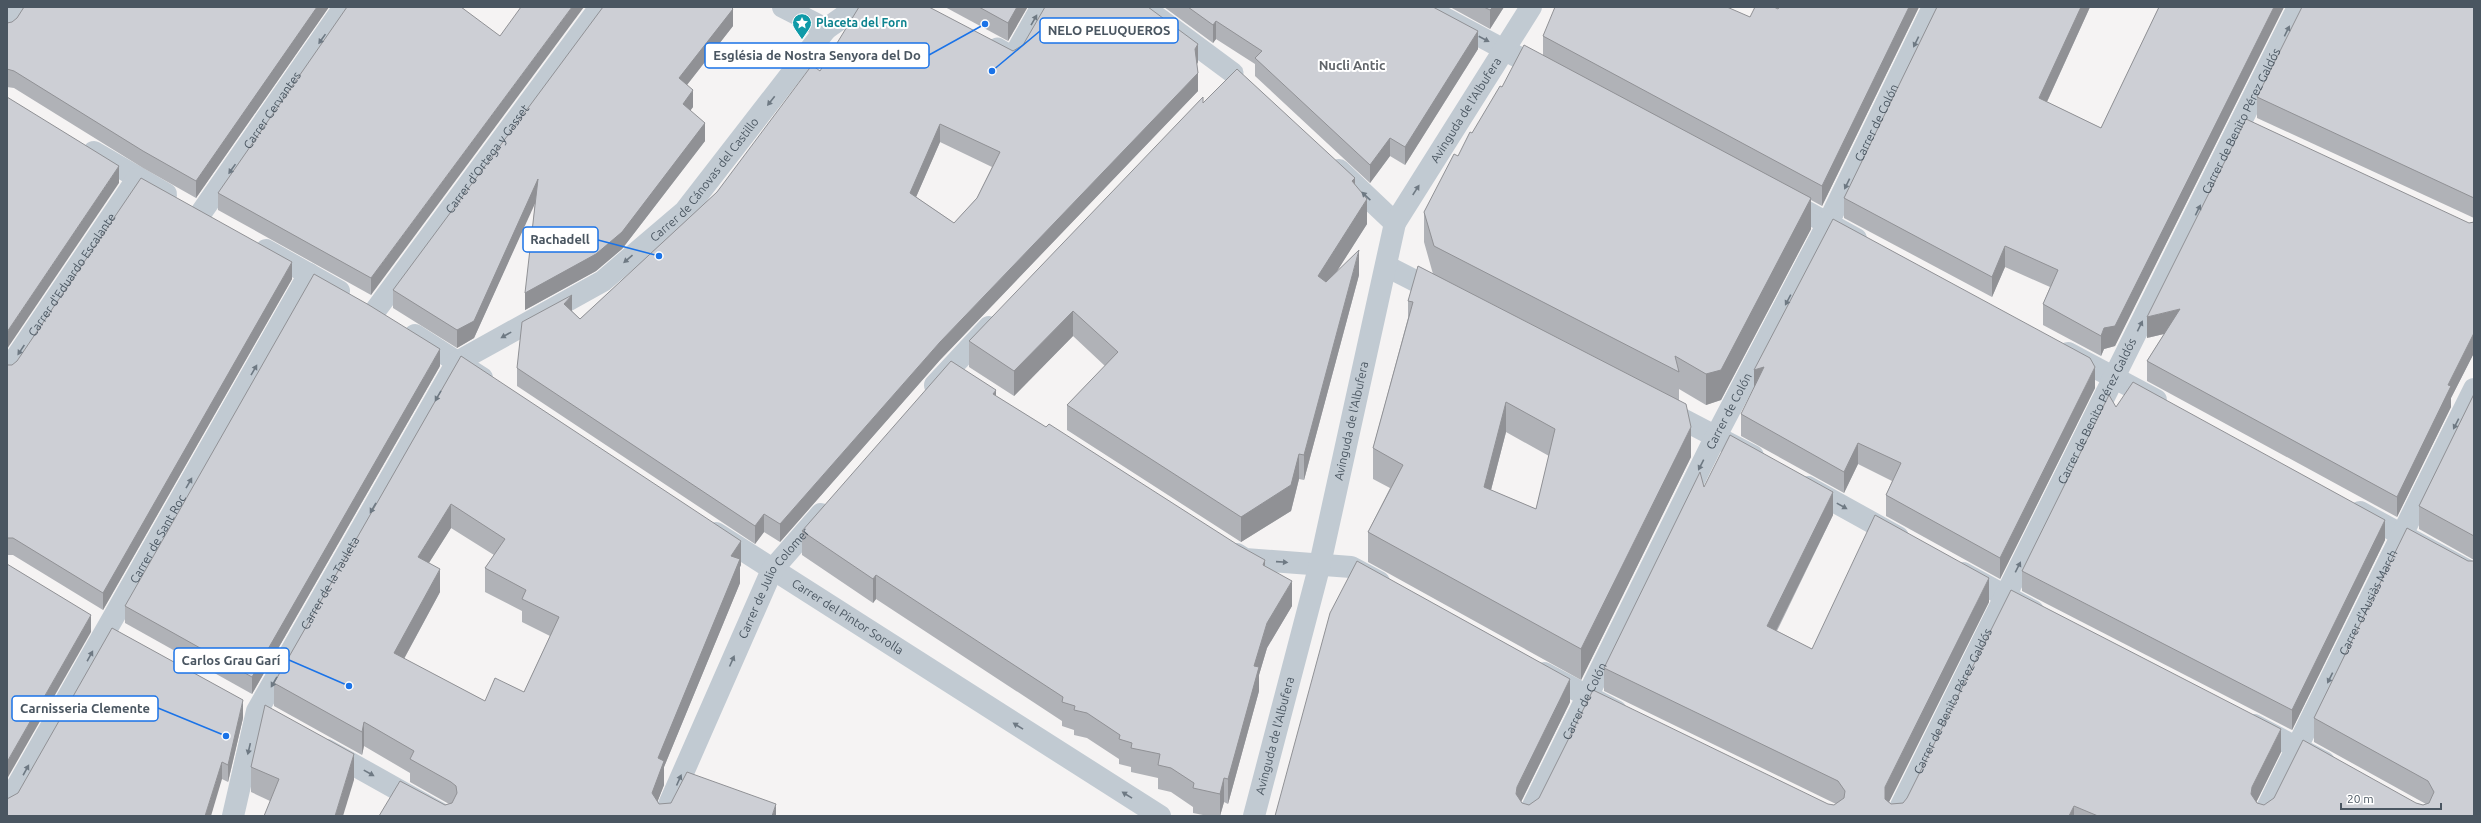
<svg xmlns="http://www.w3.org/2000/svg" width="2481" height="823" font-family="Ubuntu,sans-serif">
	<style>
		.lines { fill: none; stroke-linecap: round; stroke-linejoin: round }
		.pedestrian { stroke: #c1cad2; stroke-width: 21 }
		.minor { stroke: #c1cad2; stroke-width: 22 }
		.wall { fill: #b0b2b7; fill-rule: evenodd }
		.shaded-wall { fill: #909195 }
		.building { fill: #cdcfd5; stroke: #909195; fill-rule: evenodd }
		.oneway { fill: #6e7983 }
		.labels { text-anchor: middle; stroke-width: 4; stroke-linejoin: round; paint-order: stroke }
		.culture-label { font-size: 12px; font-weight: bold; fill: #0d838f; stroke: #fff; text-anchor: start }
		.street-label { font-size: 12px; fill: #4a5661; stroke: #fff }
		.neighbourhood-label { font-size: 13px; font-weight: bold; fill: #5f6368; stroke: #fff }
		.leader { fill: none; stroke: #1a73e8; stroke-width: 1.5 }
		.callout-dot { fill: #1a73e8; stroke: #fff; stroke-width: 1.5 }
		.callout { fill: #fff; stroke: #1a73e8; stroke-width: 1.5 }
		.callout-label { font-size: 13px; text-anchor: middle; font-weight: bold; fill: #4a5661 }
	</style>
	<rect width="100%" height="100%" fill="#f5f3f3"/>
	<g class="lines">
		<g class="pedestrian">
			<path d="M 1144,7 L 1233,73"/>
			<path d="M 1425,7 L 1505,50"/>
			<path d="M 997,48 L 1013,57 L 1041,7"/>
		</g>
		<g class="minor">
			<path d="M 783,7 L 826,29"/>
			<path d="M 7,28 L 22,7"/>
			<path d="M 1505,50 L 1544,71"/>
			<path d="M 94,152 L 166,194"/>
			<path d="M 1339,170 L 1395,223"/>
			<path d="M 1785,200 L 1856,239"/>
			<path id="s1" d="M 201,213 L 344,7"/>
			<path d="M 266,250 L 339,291"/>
			<path d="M 1386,266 L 1441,294"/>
			<path id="s2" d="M 375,311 L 600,7"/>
			<path d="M 415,335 L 482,378"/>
			<path d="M 2068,353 L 2156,400"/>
			<path id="s3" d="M 457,362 L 603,281 L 685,211 L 826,29 L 857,7"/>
			<path id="s4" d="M 7,371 L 137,179"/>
			<path d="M 935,385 L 989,327"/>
			<path d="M 1663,409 L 1753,456"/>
			<path d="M 1808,487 L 1898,537"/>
			<path d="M 2360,512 L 2474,574"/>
			<path id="s5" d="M 716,533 L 1160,816"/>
			<path d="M 1237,554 L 1245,559 L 1351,567 L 1379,582"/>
			<path d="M 1963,573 L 2033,611"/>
			<path d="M 1544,673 L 1616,711"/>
			<path d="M 2254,725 L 2324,762"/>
			<path d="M 327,750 L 445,816"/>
			<path id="s6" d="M 7,804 L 309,274"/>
			<path id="s7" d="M 233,816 L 257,711 L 457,362"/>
			<path id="s8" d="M 664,816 L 772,570 L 821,514"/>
			<path id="s9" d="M 1254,816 L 1320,564 L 1395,223 L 1531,7"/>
			<path id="s10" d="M 1528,816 L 1716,436 L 1828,223 L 1933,7"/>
			<path id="s11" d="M 1896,816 L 2298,7"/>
			<path id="s12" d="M 2263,816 L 2474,389"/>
		</g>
	</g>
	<g class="wall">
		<path d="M 329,7 L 196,198 L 143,168 L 14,88 L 7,87 L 7,23 Z"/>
		<path d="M 461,7 L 371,295 L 218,210 L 218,193 Z"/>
		<path d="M 733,7 L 733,26 L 687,85 L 693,107 L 690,110 L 705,141 L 622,249 L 596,271 L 525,310 L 535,202 L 474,338 L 457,348 L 393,308 L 393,290 Z"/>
		<path d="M 945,7 L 1027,7 L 1027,8 L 1008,41 Z"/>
		<path d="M 1164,7 L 1433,7 L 1478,49 L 1405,165 L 1390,156 L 1370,183 L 1255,76 L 1255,64 L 1216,39 L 1213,43 Z"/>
		<path d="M 1450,7 L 1504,7 L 1490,29 Z"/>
		<path d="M 1779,7 L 1919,7 L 1822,206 L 1811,200 L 1811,229 L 1721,400 L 1706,405 L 1679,389 L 1679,401 L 1691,457 L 1581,680 L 1368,562 L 1368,532 L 1390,488 L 1373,479 L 1373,448 L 1408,318 L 1408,301 L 1433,274 L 1424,242 L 1424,212 L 1472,133 L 1502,87 L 1543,55 L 1543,36 L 1750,17 L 1778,9 ZM 1506,432 L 1549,456 L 1536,509 L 1491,490 Z"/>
		<path d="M 1937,7 L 2090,7 L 2047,102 L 2101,128 L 2159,7 L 2284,7 L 2115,346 L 2104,349 L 2101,356 L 2043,325 L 2043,304 L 2050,287 L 2005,267 L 1992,297 L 1844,218 L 1844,198 Z"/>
		<path d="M 2474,7 L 2474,218 L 2257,118 L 2257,97 Z"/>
		<path d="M 1013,51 L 1198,62 L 1197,64 L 1198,91 L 940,360 L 780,542 L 764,532 L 755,544 L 517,386 L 517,368 L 572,311 L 580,319 L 717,192 L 820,71 ZM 940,142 L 992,167 L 977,198 L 954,223 L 916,197 Z"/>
		<path d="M 1203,103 L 1355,184 L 1367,224 L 1337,271 L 1359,275 L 1304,480 L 1299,479 L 1291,511 L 1241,542 L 1067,430 L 1067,405 L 1105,366 L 1073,336 L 1014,396 L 969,367 L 969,341 Z"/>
		<path d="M 2474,222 L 2474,353 L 2451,398 L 2451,407 L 2397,517 L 2147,381 L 2147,361 L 2164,334 L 2147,338 L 2469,223 Z"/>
		<path d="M 292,279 L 103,610 L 13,555 L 7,555 L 7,365 L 12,365 Z"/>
		<path d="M 461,356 L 741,565 L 740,567 L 740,583 L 664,767 L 664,785 L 657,802 L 659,804 L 776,816 L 445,805 L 449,804 L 410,782 L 410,773 L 364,746 L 362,755 L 274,706 L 274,683 ZM 451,528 L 494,555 L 485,568 L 485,592 L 522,611 L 522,622 L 550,636 L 524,692 L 485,701 L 404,659 L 440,592 L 429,563 Z"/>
		<path d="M 440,366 L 252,694 L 125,623 L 125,606 Z"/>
		<path d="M 2095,388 L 2000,579 L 1886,516 L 1886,495 L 1892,481 L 1858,464 L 1844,493 L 1741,436 L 1741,414 Z"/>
		<path d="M 2474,394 L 2474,560 L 2419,529 L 2419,506 Z"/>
		<path d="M 996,396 L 1265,566 L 1292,606 L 1267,648 L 1259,675 L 1259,691 L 1228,804 L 1224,802 L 1220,816 L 1208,816 L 1193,813 L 1193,807 L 1171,792 L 1158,789 L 1158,778 L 1131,772 L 1131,767 L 1119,764 L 1119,759 L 1087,738 L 1074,735 L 1074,730 L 1062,726 L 1062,721 L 876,599 L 873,603 L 802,555 L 802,531 Z"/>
		<path d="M 2116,407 L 2385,540 L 2292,730 L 2022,591 L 2022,571 Z"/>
		<path d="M 1704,487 L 1833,515 L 1777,631 L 1812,649 L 1989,602 L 1889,802 L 1891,804 L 1903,803 L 2281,752 L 2256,802 L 2257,803 L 2264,805 L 2416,803 L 2423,805 L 2426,804 L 2314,742 L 2314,718 L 2407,528 L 2474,816 L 1275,816 L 1570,702 L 1521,802 L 1522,803 L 1529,805 L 1828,804 L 1834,805 L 1836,804 L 1604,691 L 1604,668 Z"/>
		<path d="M 243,718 L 228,782 L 222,779 L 7,816 Z"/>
		<path d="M 251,767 L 354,780 L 270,801 L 251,792 Z"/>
	</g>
	<g class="shaded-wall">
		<path d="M 317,7 L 329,7 L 196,198 L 196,181 Z"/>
		<path d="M 572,7 L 584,7 L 371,295 L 371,278 Z"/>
		<path d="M 728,7 L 733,7 L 733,26 L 679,95 L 679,78 Z"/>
		<path d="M 1017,7 L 1027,7 L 1027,8 L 1008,41 L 1008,23 Z"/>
		<path d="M 1493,7 L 1504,7 L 1490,29 L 1490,10 Z"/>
		<path d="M 1909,7 L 1919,7 L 1822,206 L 1822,186 Z"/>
		<path d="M 2081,7 L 2090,7 L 2039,119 L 2039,98 Z"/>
		<path d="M 2274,7 L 2284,7 L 2115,346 L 2104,349 L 2101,356 L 2101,336 L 2104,328 Z"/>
		<path d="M 1216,21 L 1216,39 L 1213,43 L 1213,25 Z"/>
		<path d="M 1478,31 L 1478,49 L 1405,165 L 1405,147 Z"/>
		<path d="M 1198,44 L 1198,62 L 1195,67 L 1195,49 Z"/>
		<path d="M 1198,73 L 1198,91 L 940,360 L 780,542 L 780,524 L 940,342 Z"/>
		<path d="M 693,90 L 693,107 L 683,121 L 683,104 Z"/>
		<path d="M 705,123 L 705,141 L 622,249 L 596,271 L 525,310 L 525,293 Z"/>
		<path d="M 940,124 L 940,142 L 910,211 L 910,193 Z"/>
		<path d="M 1390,138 L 1390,156 L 1370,183 L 1370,165 Z"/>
		<path d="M 119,166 L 119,183 L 7,349 L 7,332 Z"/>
		<path d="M 1355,178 L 1355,203 L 1352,181 Z"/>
		<path d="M 538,179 L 538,197 L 474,338 L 457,348 L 457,330 Z"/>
		<path d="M 1811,198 L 1811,229 L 1721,400 L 1706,405 L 1706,374 Z"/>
		<path d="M 1367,199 L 1367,224 L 1318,301 L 1318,276 Z"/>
		<path d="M 2005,246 L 2005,267 L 1992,297 L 1992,277 Z"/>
		<path d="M 1359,250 L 1359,275 L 1304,480 L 1304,455 Z"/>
		<path d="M 292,262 L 292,279 L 103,610 L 103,593 Z"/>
		<path d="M 572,295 L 572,313 L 564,304 Z"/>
		<path d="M 2180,309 L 2180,330 L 2147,338 L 2147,317 Z"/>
		<path d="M 1073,311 L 1073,336 L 1014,396 L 1014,371 Z"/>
		<path d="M 2474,333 L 2474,353 L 2451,398 L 2451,407 L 2397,517 L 2397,497 L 2448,385 Z"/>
		<path d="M 440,349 L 440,366 L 252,694 L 252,677 Z"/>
		<path d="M 1764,367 L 1754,391 L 1754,370 Z"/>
		<path d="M 2095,367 L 2095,388 L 2000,579 L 2000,558 Z"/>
		<path d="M 996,390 L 996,414 L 993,394 Z"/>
		<path d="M 1506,402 L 1506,432 L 1484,517 L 1484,487 Z"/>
		<path d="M 1691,427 L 1691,457 L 1581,680 L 1581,649 Z"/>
		<path d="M 1858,443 L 1858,464 L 1844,493 L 1844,472 Z"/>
		<path d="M 1299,454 L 1299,479 L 1291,511 L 1241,542 L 1241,517 Z"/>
		<path d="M 1833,492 L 1833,515 L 1767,649 L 1767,626 Z"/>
		<path d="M 451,504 L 451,528 L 418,580 L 418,557 Z"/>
		<path d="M 764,514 L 764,532 L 755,544 L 755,526 Z"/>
		<path d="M 2385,520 L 2385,540 L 2292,730 L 2292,710 Z"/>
		<path d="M 741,541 L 741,565 L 740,567 L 740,583 L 664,767 L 664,785 L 652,816 L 652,793 L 658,758 L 731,556 Z"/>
		<path d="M 1265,560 L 1265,584 L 1263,565 Z"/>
		<path d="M 440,569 L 440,592 L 394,677 L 394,653 Z"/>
		<path d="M 876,575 L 876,599 L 873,603 L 873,579 Z"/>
		<path d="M 1989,578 L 1989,602 L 1885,810 L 1885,787 Z"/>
		<path d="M 1292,581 L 1292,606 L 1267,648 L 1259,675 L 1259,691 L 1228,804 L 1228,779 L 1254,666 L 1267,623 Z"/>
		<path d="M 91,615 L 91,632 L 7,779 L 7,762 Z"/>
		<path d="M 1570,679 L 1570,702 L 1517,810 L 1516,794 L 1517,787 Z"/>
		<path d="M 243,700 L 243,718 L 228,782 L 228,765 Z"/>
		<path d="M 364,722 L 364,746 L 362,755 L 362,732 Z"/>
		<path d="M 2281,729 L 2281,752 L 2252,811 L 2251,794 L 2252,787 Z"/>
		<path d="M 354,754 L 354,780 L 343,816 L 335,816 Z"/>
		<path d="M 222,762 L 222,779 L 211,816 L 205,816 Z"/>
		<path d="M 1224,778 L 1224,802 L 1220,816 L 1220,794 Z"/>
		<path d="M 776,804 L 776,816 L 772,816 Z"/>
		<path d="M 2074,806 L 2074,816 L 2069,816 Z"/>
	</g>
	<g class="building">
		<path d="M 24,7 L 317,7 L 196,181 L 143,151 L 14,71 L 7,69 L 7,23 L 12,22 L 17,18 Z"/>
		<path d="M 347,7 L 461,7 L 500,36 L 521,7 L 572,7 L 371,278 L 218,193 Z"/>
		<path d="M 603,7 L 731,7 L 733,9 L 679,78 L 693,90 L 683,104 L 705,123 L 622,232 L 596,254 L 525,293 L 538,179 L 474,321 L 457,330 L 393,290 Z"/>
		<path d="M 859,7 L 929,7 L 1013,51 L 1023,45 L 1045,7 L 1148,7 L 1198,44 L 1195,49 L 1198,73 L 940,342 L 780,524 L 764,514 L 755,526 L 517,368 L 522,322 L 572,295 L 564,304 L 580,319 L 717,192 L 812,65 L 820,71 ZM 940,124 L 1000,152 L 977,198 L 954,223 L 910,193 Z"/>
		<path d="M 979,7 L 1017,7 L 1008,23 Z"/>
		<path d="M 1188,7 L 1433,7 L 1478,31 L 1405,147 L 1390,138 L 1370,165 L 1255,58 L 1262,51 L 1216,21 L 1213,25 Z"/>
		<path d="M 1484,7 L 1493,7 L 1490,10 Z"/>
		<path d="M 1555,7 L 1727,7 L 1750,17 L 1755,7 L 1774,7 L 1778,9 L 1779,7 L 1909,7 L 1822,186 L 1543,36 Z"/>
		<path d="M 1937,7 L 2081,7 L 2039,98 L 2101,128 L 2159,7 L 2274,7 L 2115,326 L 2104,328 L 2101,336 L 2043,304 L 2058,270 L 2005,246 L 1992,277 L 1844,198 Z"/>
		<path d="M 2302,7 L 2474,7 L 2474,198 L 2257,97 Z"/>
		<path d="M 1524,45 L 1811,198 L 1721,370 L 1706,374 L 1675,356 L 1679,372 L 1434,246 L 1424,212 L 1454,154 L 1458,156 L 1470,132 L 1472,133 L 1500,86 L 1502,87 Z"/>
		<path d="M 1237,69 L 1355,178 L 1352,181 L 1367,199 L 1318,276 L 1326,282 L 1359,250 L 1304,455 L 1299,454 L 1291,485 L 1241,517 L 1067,405 L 1118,352 L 1073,311 L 1014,371 L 969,341 L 1203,97 L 1203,103 Z"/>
		<path d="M 7,97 L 119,166 L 7,332 Z"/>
		<path d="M 2246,119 L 2469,223 L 2474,222 L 2474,333 L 2448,385 L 2451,386 L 2397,497 L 2147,361 L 2180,309 L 2147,317 Z"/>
		<path d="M 141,178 L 292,262 L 103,593 L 13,538 L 7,538 L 7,365 L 12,365 L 17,361 Z"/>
		<path d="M 1833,219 L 2090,358 L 2095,367 L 2000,558 L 1886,495 L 1901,463 L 1858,443 L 1844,472 L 1741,414 L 1764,367 L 1754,370 Z"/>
		<path d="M 1418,266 L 1686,404 L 1691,427 L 1581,649 L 1368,532 L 1403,465 L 1373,448 L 1413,302 L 1408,301 ZM 1506,402 L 1555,429 L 1536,509 L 1484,487 Z"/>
		<path d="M 314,274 L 369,305 L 440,349 L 252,677 L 125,606 Z"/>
		<path d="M 461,356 L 741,541 L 731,556 L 740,559 L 658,758 L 664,761 L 652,793 L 659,804 L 671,803 L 687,772 L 776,804 L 772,816 L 379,816 L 400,781 L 445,805 L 452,803 L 457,793 L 456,786 L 451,782 L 410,759 L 414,751 L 364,722 L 362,732 L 274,683 ZM 451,504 L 505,539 L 485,568 L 526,590 L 522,599 L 559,617 L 524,692 L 495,678 L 485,701 L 394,653 L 440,569 L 418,557 Z"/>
		<path d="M 951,361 L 996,390 L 993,394 L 1046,427 L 1049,424 L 1238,545 L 1265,560 L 1263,565 L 1292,581 L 1267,623 L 1254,666 L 1259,667 L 1228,779 L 1224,778 L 1220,794 L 1193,788 L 1194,783 L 1171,768 L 1158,765 L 1160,754 L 1131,748 L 1132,743 L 1119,739 L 1120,735 L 1087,713 L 1074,710 L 1075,706 L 1062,702 L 1063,697 L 876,575 L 873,579 L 802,531 Z"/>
		<path d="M 2133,382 L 2385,520 L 2292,710 L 2022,571 L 2109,395 L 2116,407 Z"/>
		<path d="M 2474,394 L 2474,536 L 2419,506 Z"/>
		<path d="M 1730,435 L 1833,492 L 1767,626 L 1812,649 L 1875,515 L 1989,578 L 1885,787 L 1885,799 L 1891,804 L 1903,803 L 1907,798 L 2011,590 L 2281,729 L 2252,787 L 2251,794 L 2257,803 L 2264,805 L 2274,798 L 2303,740 L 2416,803 L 2423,805 L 2429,803 L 2434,792 L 2428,781 L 2314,718 L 2407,528 L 2468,561 L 2474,561 L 2474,816 L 2098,816 L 2074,806 L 2069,816 L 1275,816 L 1330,613 L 1357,561 L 1570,679 L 1517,787 L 1516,794 L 1522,803 L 1529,805 L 1539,798 L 1593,690 L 1828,804 L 1834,805 L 1844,798 L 1845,791 L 1838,781 L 1604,668 L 1700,472 L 1704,487 Z"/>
		<path d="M 7,564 L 91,615 L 7,762 Z"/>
		<path d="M 112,628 L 243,700 L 228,765 L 222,762 L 205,816 L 7,816 L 7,799 L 18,793 Z"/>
		<path d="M 265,705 L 354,754 L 335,816 L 264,816 L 279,779 L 251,767 Z"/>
	</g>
	<defs><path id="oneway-solid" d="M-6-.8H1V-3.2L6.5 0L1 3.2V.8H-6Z"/></defs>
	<g class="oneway">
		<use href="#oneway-solid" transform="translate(1034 20) rotate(-60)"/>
		<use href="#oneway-solid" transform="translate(2287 31) rotate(-64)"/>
		<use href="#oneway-solid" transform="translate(322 39) rotate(125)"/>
		<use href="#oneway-solid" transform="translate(1484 39) rotate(28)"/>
		<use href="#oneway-solid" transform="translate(1916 42) rotate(116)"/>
		<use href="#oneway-solid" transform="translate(771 101) rotate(128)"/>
		<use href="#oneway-solid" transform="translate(232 169) rotate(125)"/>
		<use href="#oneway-solid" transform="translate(1847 184) rotate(116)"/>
		<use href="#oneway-solid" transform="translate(1416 190) rotate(-57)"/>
		<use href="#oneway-solid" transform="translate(1366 196) rotate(-137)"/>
		<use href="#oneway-solid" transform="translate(2198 210) rotate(-64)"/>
		<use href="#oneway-solid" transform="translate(628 259) rotate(139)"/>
		<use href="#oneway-solid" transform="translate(1788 300) rotate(118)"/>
		<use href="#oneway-solid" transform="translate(2140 326) rotate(-64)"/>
		<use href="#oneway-solid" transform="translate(506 335) rotate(151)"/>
		<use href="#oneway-solid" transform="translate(21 350) rotate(124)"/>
		<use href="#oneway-solid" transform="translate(254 370) rotate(-60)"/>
		<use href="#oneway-solid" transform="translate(438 396) rotate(120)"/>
		<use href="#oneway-solid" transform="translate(2456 424) rotate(117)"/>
		<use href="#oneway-solid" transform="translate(1701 465) rotate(117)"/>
		<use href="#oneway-solid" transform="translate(189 483) rotate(-60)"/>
		<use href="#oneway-solid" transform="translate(1842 506) rotate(29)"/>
		<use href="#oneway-solid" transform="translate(373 508) rotate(120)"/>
		<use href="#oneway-solid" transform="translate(1282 562) rotate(4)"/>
		<use href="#oneway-solid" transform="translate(2018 567) rotate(-63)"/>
		<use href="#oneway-solid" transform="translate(90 656) rotate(-61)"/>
		<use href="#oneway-solid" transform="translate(732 661) rotate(-66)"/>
		<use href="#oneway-solid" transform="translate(2330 678) rotate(116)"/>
		<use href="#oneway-solid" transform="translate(274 682) rotate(120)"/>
		<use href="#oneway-solid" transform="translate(1018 726) rotate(-148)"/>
		<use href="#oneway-solid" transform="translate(249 749) rotate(103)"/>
		<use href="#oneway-solid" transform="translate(26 770) rotate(-61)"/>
		<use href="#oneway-solid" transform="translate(369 773) rotate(29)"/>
		<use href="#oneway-solid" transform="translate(679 780) rotate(-66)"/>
		<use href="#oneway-solid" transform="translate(1127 795) rotate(-148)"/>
	</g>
	<defs>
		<g id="sight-pin" transform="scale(1)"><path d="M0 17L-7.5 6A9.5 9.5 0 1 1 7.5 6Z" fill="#0f9aa8" stroke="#fff"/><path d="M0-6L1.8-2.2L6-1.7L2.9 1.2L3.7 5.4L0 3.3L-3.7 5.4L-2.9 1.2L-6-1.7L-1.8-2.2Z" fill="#fff"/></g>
	</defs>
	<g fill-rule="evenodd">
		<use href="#sight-pin" x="802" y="23"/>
	</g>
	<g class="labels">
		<g class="culture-label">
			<text x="816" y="27">Placeta del Forn</text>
		</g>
		<g class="street-label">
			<text dy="4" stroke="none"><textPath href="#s1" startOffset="125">Carrer Cervantes</textPath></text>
			<text dy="4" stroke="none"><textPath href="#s9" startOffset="743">Avinguda de l'Albufera</textPath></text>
			<text dy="4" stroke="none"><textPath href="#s11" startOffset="776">Carrer de Benito Pérez Galdós</textPath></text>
			<text dy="4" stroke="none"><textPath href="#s10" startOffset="776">Carrer de Colón</textPath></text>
			<text dy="4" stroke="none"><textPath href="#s2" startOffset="189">Carrer d'Ortega y Gasset</textPath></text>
			<text dy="4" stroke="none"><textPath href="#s3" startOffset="311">Carrer de Cánovas del Castillo</textPath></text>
			<text dy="4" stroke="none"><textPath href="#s4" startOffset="116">Carrer d'Eduardo Escalante</textPath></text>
			<text dy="4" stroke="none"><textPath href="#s10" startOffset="452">Carrer de Colón</textPath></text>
			<text dy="4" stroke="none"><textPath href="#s11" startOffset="452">Carrer de Benito Pérez Galdós</textPath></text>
			<text dy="4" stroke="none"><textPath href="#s9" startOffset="407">Avinguda de l'Albufera</textPath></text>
			<text dy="4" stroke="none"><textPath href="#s6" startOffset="305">Carrer de Sant Roc</textPath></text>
			<text dy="4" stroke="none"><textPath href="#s7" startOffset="255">Carrer de la Tauleta</textPath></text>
			<text dy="4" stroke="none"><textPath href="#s8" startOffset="258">Carrer de Julio Colomer</textPath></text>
			<text dy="4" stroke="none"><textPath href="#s12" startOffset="238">Carrer d'Ausiàs March</textPath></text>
			<text dy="4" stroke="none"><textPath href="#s5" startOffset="156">Carrer del Pintor Sorolla</textPath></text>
			<text dy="4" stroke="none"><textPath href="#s10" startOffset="128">Carrer de Colón</textPath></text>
			<text dy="4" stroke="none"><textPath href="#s11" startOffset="128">Carrer de Benito Pérez Galdós</textPath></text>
			<text dy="4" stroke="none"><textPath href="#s9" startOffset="83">Avinguda de l'Albufera</textPath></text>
		</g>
		<g class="neighbourhood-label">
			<text x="1352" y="70">Nucli Antic</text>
		</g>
	</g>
	<path class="leader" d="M992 71L1040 31M985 24L929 55M659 256L598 240M349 686L289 660M226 736L158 708"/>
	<g class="callout-dot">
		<circle cx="992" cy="71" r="4"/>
		<circle cx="985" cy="24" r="4"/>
		<circle cx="659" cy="256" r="4"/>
		<circle cx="349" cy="686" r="4"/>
		<circle cx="226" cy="736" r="4"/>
	</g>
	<g class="callout">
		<rect x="1040" y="18" width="138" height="25" rx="4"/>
		<rect x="705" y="43" width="224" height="25" rx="4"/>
		<rect x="523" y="227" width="75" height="25" rx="4"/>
		<rect x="174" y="648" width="115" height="25" rx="4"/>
		<rect x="12" y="696" width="146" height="25" rx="4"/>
	</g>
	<g class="callout-label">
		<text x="1109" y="35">NELO PELUQUEROS</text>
		<text x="817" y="60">Església de Nostra Senyora del Do</text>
		<text x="560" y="244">Rachadell</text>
		<text x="231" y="665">Carlos Grau Garí</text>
		<text x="85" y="713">Carnisseria Clemente</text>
	</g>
	<rect width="2481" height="823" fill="none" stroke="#4a5661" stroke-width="16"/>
	<path d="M2341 803v6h100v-6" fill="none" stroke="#4a5661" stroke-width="2"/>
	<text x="2347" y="803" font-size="12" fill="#4a5661" stroke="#ffffff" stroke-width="3" paint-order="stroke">20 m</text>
</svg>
